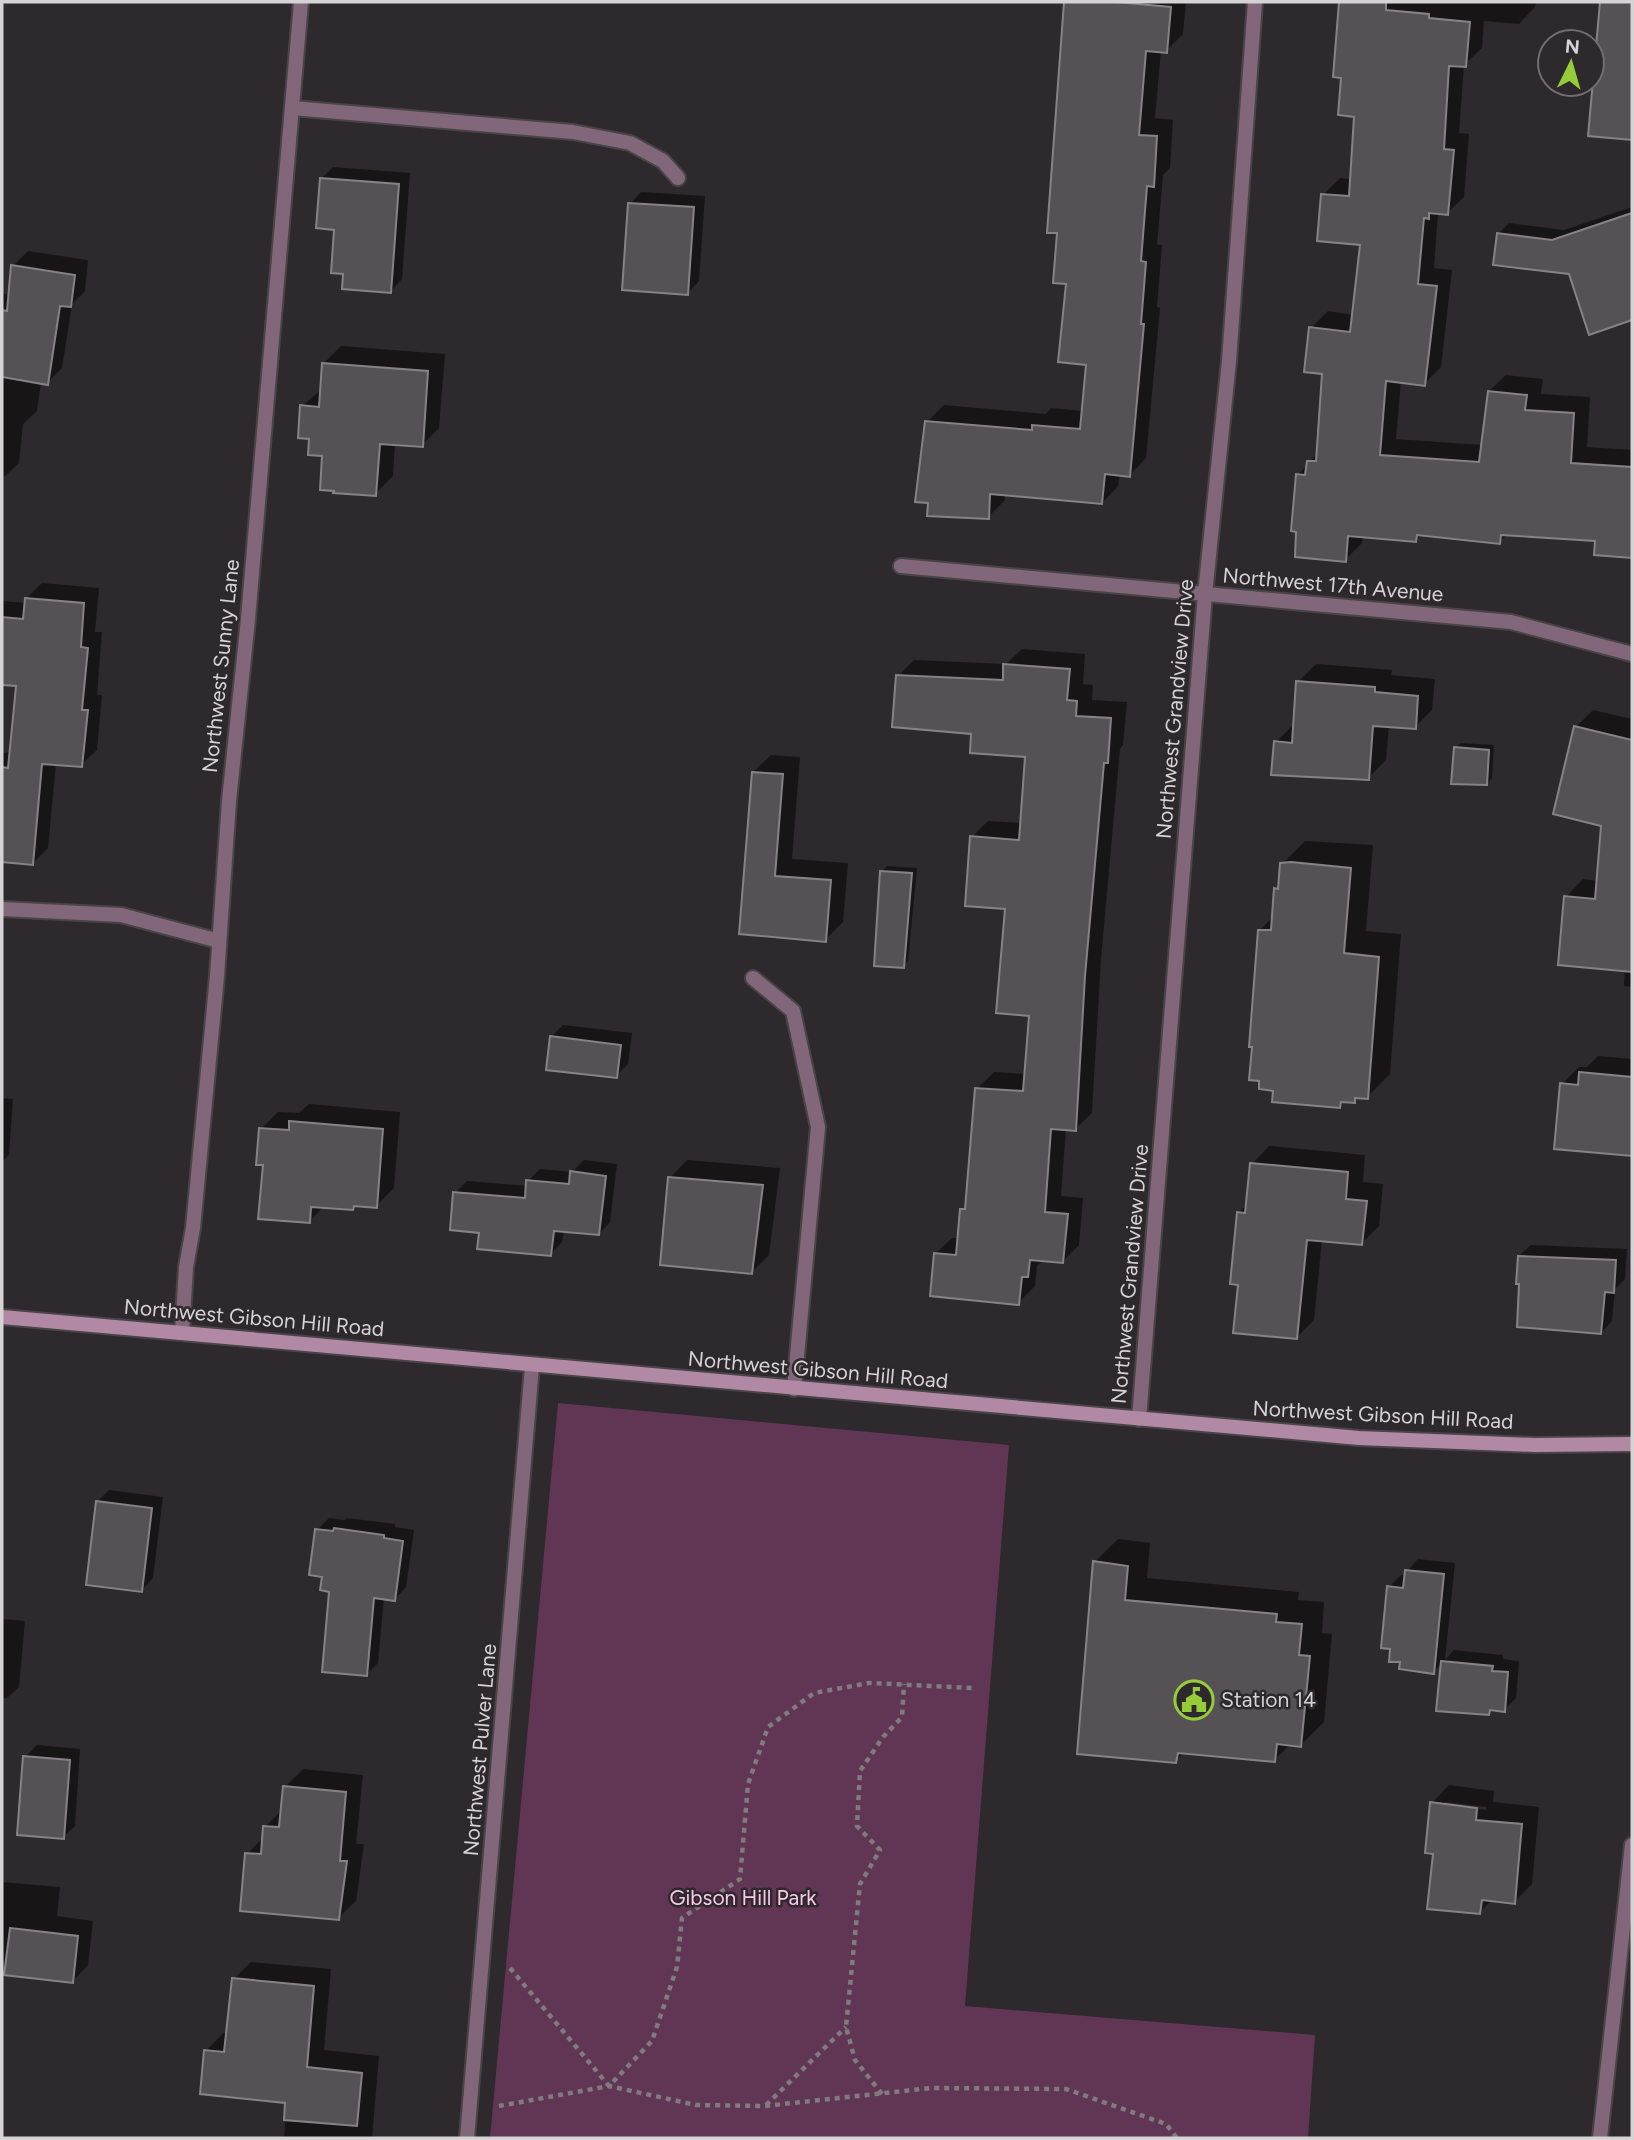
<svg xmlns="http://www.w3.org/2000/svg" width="1634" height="2140" font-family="Figtree,sans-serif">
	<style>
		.green { fill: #613655 }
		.shadow { fill: #0007; fill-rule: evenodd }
		.building { fill: #565154; stroke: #888286; stroke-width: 2 }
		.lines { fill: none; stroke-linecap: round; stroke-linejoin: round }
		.lane-casing { stroke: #484447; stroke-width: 18 }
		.street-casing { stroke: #484447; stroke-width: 18 }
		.secondary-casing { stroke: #484447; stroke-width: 18 }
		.path { stroke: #7f7b7e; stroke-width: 4.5; stroke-dasharray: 5 5; stroke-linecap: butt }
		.lane { stroke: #816779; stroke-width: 14 }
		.street { stroke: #816779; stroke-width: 14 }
		.secondary { stroke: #b289a5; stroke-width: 14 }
		.labels { text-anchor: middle; stroke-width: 5; stroke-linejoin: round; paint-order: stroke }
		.street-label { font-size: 21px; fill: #d6d3d5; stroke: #2d292c }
		.poi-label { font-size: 21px; fill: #d6d3d5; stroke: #2d292c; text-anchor: start }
		.park-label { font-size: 21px; fill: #fac6ea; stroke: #2d292c }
	</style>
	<rect width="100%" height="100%" fill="#2d292c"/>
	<path class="green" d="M 558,1403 L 1009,1445 L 965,2006 L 1315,2035 L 1308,2138 L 490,2138 Z"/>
	<g class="shadow">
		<path d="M 1066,2 L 1186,2 L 1183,34 L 1166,51 L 1161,50 L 1155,118 L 1173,120 L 1170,168 L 1163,175 L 1157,245 L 1162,245 L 1157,307 L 1160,308 L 1146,458 L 1130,475 L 1120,474 L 1118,486 L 1102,503 L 1005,493 L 1005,500 L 988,517 L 927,422 L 944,405 L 1046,414 L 1051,408 L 1083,411 L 1088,363 L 1068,283 L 1059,232 L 1049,231 Z"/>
		<path d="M 1341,2 L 1536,2 L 1535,7 L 1519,24 L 1484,21 L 1482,48 L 1464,65 L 1459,133 L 1469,134 L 1464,197 L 1447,213 L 1438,212 L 1434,268 L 1452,270 L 1441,367 L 1424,384 L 1401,381 L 1396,439 L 1483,445 L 1489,391 L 1506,375 L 1543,379 L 1541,394 L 1590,397 L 1587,447 L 1632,450 L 1632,556 L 1596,554 L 1597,539 L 1508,534 L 1499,542 L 1422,534 L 1416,540 L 1363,535 L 1362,543 L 1345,560 L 1298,475 L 1319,452 L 1324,372 L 1311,328 L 1328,311 L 1353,315 L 1362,244 L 1323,195 L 1340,178 L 1351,179 L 1356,115 L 1342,76 L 1335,75 Z"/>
		<path d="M 1602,2 L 1632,2 L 1632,138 L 1590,134 Z"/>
		<path d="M 333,167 L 410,173 L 402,279 L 391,291 L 345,272 L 336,228 L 321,179 Z"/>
		<path d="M 641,192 L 705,196 L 699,281 L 688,293 L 630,204 Z"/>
		<path d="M 1632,207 L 1632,278 L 1579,299 L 1570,273 L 1498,234 L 1509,223 L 1564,230 Z"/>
		<path d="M 28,251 L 88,260 L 85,291 L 72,304 L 62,368 L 47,383 L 41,382 L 37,411 L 23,424 L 19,463 L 4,477 L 2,477 L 2,293 L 10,295 L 13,266 Z"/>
		<path d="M 341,346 L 445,354 L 439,428 L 422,445 L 395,443 L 393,476 L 375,494 L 323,454 L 311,437 L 302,406 L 322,389 L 323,364 Z"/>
		<path d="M 42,583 L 99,588 L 95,632 L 102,632 L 97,695 L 102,695 L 97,750 L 81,765 L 56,763 L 48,848 L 32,864 L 2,861 L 2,753 L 12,752 L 18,685 L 2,683 L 2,601 L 26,603 L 26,599 Z"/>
		<path d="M 1022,649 L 1085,654 L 1083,684 L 1093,685 L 1092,700 L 1127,702 L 1123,745 L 1120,749 L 1101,959 L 1092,1113 L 1075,1129 L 1066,1128 L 1061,1196 L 1083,1198 L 1079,1245 L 1062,1262 L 1043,1260 L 1037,1266 L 1035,1286 L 1018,1303 L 935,1254 L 952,1238 L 959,1238 L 962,1210 L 968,1204 L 977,1089 L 994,1072 L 1026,1074 L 1031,1014 L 1007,907 L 972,837 L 988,821 L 1022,823 L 1027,755 L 973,732 L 898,676 L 914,660 L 1006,664 Z"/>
		<path d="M 1316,664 L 1392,670 L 1391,675 L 1435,679 L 1432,710 L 1415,727 L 1389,725 L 1386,760 L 1368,778 L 1276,742 L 1293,725 L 1298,682 Z"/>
		<path d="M 1593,710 L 1632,719 L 1632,987 L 1624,986 L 1625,969 L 1566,897 L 1583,879 L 1598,881 L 1603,825 L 1576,727 Z"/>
		<path d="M 1461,743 L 1494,745 L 1492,778 L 1487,784 L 1455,748 Z"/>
		<path d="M 771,755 L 800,757 L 792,859 L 848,863 L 843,922 L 825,940 L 740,933 L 753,772 Z"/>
		<path d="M 1305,841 L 1373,845 L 1366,931 L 1401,934 L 1390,1074 L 1367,1097 L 1359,1096 L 1354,1102 L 1345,1101 L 1340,1107 L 1274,1089 L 1259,931 L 1274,916 L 1276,889 L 1280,885 L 1282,864 Z"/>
		<path d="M 887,866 L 917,868 L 908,961 L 903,966 L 882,872 Z"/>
		<path d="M 563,1025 L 632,1033 L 628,1064 L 616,1076 L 551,1037 Z"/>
		<path d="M 1598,1056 L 1632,1059 L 1632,1154 L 1556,1147 L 1562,1084 L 1579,1067 L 1587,1067 Z"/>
		<path d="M 2,1098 L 13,1099 L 9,1155 L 2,1162 Z"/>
		<path d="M 309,1104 L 400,1112 L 394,1188 L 376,1206 L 357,1204 L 353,1209 L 324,1206 L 309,1222 L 265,1163 L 261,1129 L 278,1112 L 299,1113 Z"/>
		<path d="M 1269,1146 L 1365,1155 L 1363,1182 L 1383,1184 L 1379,1226 L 1362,1243 L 1322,1240 L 1314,1320 L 1296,1338 L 1239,1283 L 1239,1213 L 1248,1203 L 1252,1164 Z"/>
		<path d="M 584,1160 L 617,1164 L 610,1222 L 599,1234 L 564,1230 L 562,1242 L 551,1254 L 481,1231 L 455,1193 L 467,1181 L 528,1186 L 528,1181 L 540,1169 L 572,1172 Z"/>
		<path d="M 687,1160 L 780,1168 L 769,1255 L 752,1272 L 670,1178 Z"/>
		<path d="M 1531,1245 L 1627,1249 L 1625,1279 L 1615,1289 L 1612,1321 L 1601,1333 L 1521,1283 L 1519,1256 Z"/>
		<path d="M 109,1490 L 163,1497 L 153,1578 L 142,1590 L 97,1502 Z"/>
		<path d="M 329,1518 L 345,1520 L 347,1518 L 395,1524 L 395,1527 L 414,1530 L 406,1587 L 395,1599 L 384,1597 L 378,1663 L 367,1674 L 324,1575 L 317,1530 Z"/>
		<path d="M 1118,1539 L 1150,1543 L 1147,1578 L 1299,1592 L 1298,1600 L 1324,1602 L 1322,1633 L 1332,1634 L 1324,1722 L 1301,1745 L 1291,1744 L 1274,1760 L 1185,1752 L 1175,1761 L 1095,1562 Z"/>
		<path d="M 1418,1559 L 1455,1563 L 1445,1660 L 1454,1650 L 1503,1655 L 1503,1659 L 1519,1661 L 1516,1698 L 1504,1710 L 1493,1709 L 1489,1713 L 1442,1663 L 1433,1673 L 1401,1661 L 1389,1587 L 1401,1575 L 1406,1576 L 1407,1571 Z"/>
		<path d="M 2,1619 L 25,1621 L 19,1687 L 7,1698 L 2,1698 Z"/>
		<path d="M 37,1745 L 80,1749 L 75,1826 L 63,1837 L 25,1757 Z"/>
		<path d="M 303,1769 L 363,1775 L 356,1844 L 364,1844 L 356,1901 L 338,1918 L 247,1854 L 264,1837 L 265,1827 L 283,1809 L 285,1787 Z"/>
		<path d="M 1449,1785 L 1494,1791 L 1493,1802 L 1539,1807 L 1532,1884 L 1514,1902 L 1492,1900 L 1480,1912 L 1435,1852 L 1432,1803 ZM 1445,1802 L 1486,1807 L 1486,1810 L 1445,1806 Z"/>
		<path d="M 2,1882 L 60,1887 L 57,1916 L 93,1921 L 88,1965 L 72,1982 L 2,1973 Z"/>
		<path d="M 251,1962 L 331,1969 L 324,2050 L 379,2056 L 372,2138 L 284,2138 L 287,2101 L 206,2051 L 223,2033 L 228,2033 L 234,1979 Z"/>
	</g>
	<g class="building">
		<path d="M 1064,2 L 1116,2 L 1171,7 L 1167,53 L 1146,51 L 1139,135 L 1157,136 L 1154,187 L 1147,186 L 1141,261 L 1146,262 L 1141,324 L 1144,324 L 1130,477 L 1105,474 L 1102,504 L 990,494 L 989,519 L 927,516 L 928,503 L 915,502 L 925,421 L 1032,430 L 1032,425 L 1080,429 L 1086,365 L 1058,362 L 1066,284 L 1053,283 L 1057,233 L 1047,233 Z"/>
		<path d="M 1339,2 L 1386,2 L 1386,10 L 1429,14 L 1429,18 L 1470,22 L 1466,67 L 1449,66 L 1444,149 L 1454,150 L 1448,215 L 1429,213 L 1429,219 L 1424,218 L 1418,284 L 1437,286 L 1425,386 L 1386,381 L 1380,455 L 1479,462 L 1488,391 L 1527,395 L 1525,410 L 1574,413 L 1571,463 L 1632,467 L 1632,558 L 1594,555 L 1595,541 L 1501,535 L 1500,544 L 1417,535 L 1416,542 L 1348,536 L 1346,562 L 1295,557 L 1296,532 L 1291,531 L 1296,474 L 1305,475 L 1307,461 L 1316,461 L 1322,374 L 1304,372 L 1309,327 L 1350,332 L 1360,245 L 1317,241 L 1321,194 L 1349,196 L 1354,117 L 1338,115 L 1341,78 L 1333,77 Z"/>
		<path d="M 1600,2 L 1632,2 L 1632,140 L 1588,136 Z"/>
		<path d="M 320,178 L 399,184 L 391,293 L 342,289 L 343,274 L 331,273 L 334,230 L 316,228 Z"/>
		<path d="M 628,203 L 694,207 L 688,295 L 622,290 Z"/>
		<path d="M 1632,213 L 1632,320 L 1589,335 L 1569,274 L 1493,265 L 1497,233 L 1552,240 Z"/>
		<path d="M 11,265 L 75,275 L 71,307 L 60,306 L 48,385 L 2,377 L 2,310 L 7,311 Z"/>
		<path d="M 322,363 L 428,371 L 423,447 L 380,444 L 376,496 L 333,493 L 334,491 L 320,490 L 322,456 L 308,455 L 309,439 L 298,438 L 300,405 L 319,407 Z"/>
		<path d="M 25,598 L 84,603 L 81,647 L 88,648 L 82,710 L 88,710 L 82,767 L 42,764 L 33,865 L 2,862 L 2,767 L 8,768 L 16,686 L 2,685 L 2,617 L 23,619 Z"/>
		<path d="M 1003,664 L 1070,669 L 1067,700 L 1077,701 L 1076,716 L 1111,718 L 1108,763 L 1104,763 L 1085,976 L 1076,1131 L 1051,1129 L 1045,1212 L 1068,1214 L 1063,1263 L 1030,1260 L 1028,1277 L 1022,1277 L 1019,1305 L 930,1296 L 934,1253 L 956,1255 L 960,1209 L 965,1209 L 975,1088 L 1023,1091 L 1029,1016 L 996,1013 L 1005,909 L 965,906 L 970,836 L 1019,840 L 1025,757 L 970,753 L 971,734 L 892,727 L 896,675 L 1003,680 Z"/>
		<path d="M 1296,681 L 1375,687 L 1375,692 L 1418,696 L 1416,729 L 1373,726 L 1369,780 L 1271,775 L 1274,741 L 1292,743 Z"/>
		<path d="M 1574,726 L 1632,740 L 1632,972 L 1558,965 L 1564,896 L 1595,899 L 1601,826 L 1553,814 Z"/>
		<path d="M 1454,747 L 1489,750 L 1487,785 L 1451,784 Z"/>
		<path d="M 752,772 L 783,774 L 775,876 L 831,880 L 826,942 L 739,934 Z"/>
		<path d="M 1291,862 L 1351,868 L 1344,953 L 1379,957 L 1368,1099 L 1355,1098 L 1355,1103 L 1341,1102 L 1340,1108 L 1272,1102 L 1273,1091 L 1259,1089 L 1259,1081 L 1249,1080 L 1252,1047 L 1249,1047 L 1258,930 L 1271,930 L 1274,888 L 1278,889 L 1280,863 Z"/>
		<path d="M 880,871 L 912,873 L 904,968 L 874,966 Z"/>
		<path d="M 550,1036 L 621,1045 L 617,1078 L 546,1070 Z"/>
		<path d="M 1579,1072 L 1632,1077 L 1632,1156 L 1554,1149 L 1560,1083 L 1578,1085 Z"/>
		<path d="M 289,1121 L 383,1129 L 377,1208 L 354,1206 L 353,1210 L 311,1207 L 310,1223 L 258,1219 L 263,1165 L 256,1165 L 259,1128 L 289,1130 Z"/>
		<path d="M 1250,1163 L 1348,1172 L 1346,1199 L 1367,1201 L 1362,1245 L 1307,1240 L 1297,1339 L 1233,1333 L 1238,1285 L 1230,1284 L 1237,1212 L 1245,1213 Z"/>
		<path d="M 570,1171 L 606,1176 L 599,1235 L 554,1231 L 551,1256 L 477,1249 L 479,1233 L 450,1230 L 453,1192 L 525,1198 L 526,1180 L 569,1184 Z"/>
		<path d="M 668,1177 L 763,1185 L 752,1274 L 660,1265 Z"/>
		<path d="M 1518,1256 L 1616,1260 L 1614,1293 L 1605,1292 L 1601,1334 L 1517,1327 L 1519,1284 L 1516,1284 Z"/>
		<path d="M 96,1501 L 152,1508 L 142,1592 L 86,1585 Z"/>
		<path d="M 334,1528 L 384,1535 L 384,1538 L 403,1541 L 395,1601 L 374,1598 L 367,1676 L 322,1672 L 329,1592 L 320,1590 L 322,1577 L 309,1575 L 315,1529 L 333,1531 Z"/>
		<path d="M 1093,1561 L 1128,1566 L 1125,1600 L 1277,1614 L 1276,1622 L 1302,1624 L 1299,1655 L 1310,1656 L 1301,1747 L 1277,1744 L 1275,1762 L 1178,1753 L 1176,1763 L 1077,1754 Z"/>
		<path d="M 1405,1570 L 1444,1574 L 1434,1674 L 1399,1669 L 1400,1662 L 1389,1662 L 1390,1649 L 1381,1648 L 1387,1586 L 1403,1588 Z"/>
		<path d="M 1441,1661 L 1493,1666 L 1492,1671 L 1508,1672 L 1505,1712 L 1490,1710 L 1489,1715 L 1436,1711 Z"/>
		<path d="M 23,1756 L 70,1760 L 64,1839 L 17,1835 Z"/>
		<path d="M 283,1786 L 346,1792 L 340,1861 L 347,1861 L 339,1920 L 240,1911 L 245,1853 L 261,1854 L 263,1826 L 279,1827 Z"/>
		<path d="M 1430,1802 L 1477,1808 L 1476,1820 L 1522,1824 L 1515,1904 L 1482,1900 L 1480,1914 L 1427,1909 L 1433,1854 L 1425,1853 Z"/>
		<path d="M 10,1928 L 78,1936 L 73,1983 L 4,1975 Z"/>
		<path d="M 232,1978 L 314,1986 L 307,2067 L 362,2073 L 357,2126 L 284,2120 L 285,2103 L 200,2094 L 204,2050 L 224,2052 Z"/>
	</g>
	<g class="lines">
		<g class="lane-casing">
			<g id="lane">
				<path d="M 292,108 L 573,132 L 630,143 L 663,161 L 678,178"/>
				<path d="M 2,909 L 121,915 L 219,941"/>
				<path d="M 753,978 L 793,1011 L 818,1127 L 794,1389"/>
				<path d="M 1600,2138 L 1632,1845"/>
			</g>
		</g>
		<g class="street-casing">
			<g id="street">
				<path d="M 901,566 L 1511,622 L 1632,654"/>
				<path d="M 182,1333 L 186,1267 L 193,1228 L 217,976 L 229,801 L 248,619 L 301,2"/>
				<path d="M 1139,1419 L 1205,594 L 1229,361 L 1255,2"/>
				<path d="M 467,2138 L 532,1366"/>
			</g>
		</g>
		<g class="secondary-casing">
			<path id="secondary" d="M 2,1317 L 1359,1438 L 1535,1445 L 1632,1444"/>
		</g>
		<g class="path">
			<path d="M 510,1968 L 609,2086 L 652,2041 L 677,1967 L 682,1918 L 740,1879 L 748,1784 L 768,1727 L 814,1693 L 869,1683 L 972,1688"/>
			<path d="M 882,2094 L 855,2060 L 846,2027 L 860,1884 L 880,1850 L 857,1826 L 860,1771 L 883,1737 L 902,1717 L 904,1684"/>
			<path d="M 766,2105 L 846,2027"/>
			<path d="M 499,2106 L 609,2086 L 696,2105 L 765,2106 L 931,2088 L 1066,2089 L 1166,2124 L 1177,2138"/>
		</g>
		<use href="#lane" class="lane"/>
		<use href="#street" class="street"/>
		<use href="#secondary" class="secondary"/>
	</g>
	<defs>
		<g id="civic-ring" transform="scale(2.0125)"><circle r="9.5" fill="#2d292c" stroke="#96cc3a" stroke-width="1.5"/><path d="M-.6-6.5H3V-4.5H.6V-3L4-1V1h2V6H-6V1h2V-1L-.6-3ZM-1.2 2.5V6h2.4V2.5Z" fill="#96cc3a"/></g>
	</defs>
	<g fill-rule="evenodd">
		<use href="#civic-ring" x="1194" y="1700"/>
	</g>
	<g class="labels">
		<g class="street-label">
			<text transform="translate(1333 585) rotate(5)" y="7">Northwest 17th Avenue</text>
			<text transform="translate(221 666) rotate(-84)" y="7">Northwest Sunny Lane</text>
			<text transform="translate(1175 709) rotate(-85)" y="7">Northwest Grandview Drive</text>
			<text transform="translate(1130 1274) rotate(-85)" y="7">Northwest Grandview Drive</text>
			<text transform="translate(254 1318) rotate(5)" y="7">Northwest Gibson Hill Road</text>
			<text transform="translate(818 1370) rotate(5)" y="7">Northwest Gibson Hill Road</text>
			<text transform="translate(1383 1415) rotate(3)" y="7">Northwest Gibson Hill Road</text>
			<text transform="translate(480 1750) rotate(-85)" y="7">Northwest Pulver Lane</text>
		</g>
		<g class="poi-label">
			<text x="1221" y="1707">Station 14</text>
		</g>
		<g class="park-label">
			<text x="743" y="1905">Gibson Hill Park</text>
		</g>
	</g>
	<rect width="1634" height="2140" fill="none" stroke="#d6d3d5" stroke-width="7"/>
	<g transform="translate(1571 63) rotate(5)"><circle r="33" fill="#2d292c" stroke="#716d70" stroke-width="2"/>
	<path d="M0-5L12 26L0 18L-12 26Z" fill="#96cc3a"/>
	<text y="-10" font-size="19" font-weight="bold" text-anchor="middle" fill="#d6d3d5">N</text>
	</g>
</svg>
